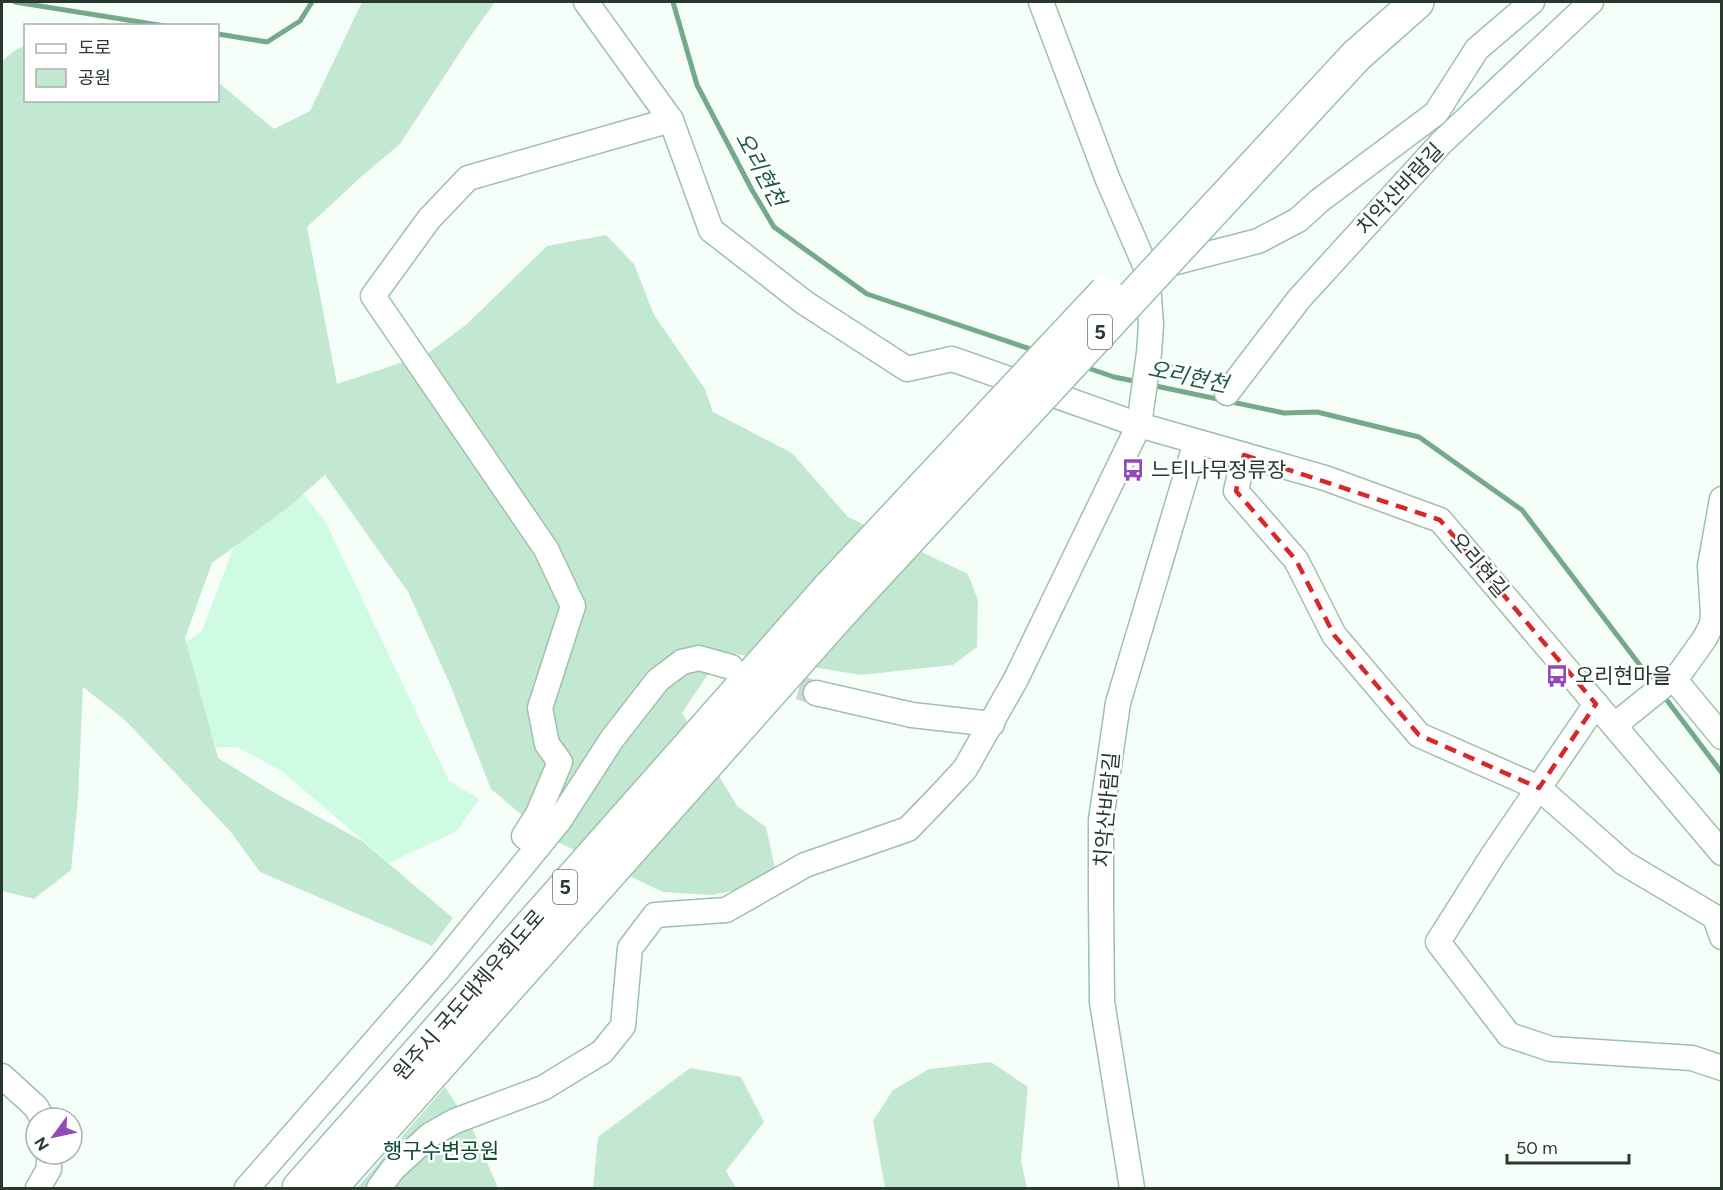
<svg xmlns="http://www.w3.org/2000/svg" width="1723" height="1190" font-family="Figtree,'Noto Sans KR',sans-serif">
	<style>
		.built { fill: #cefbe1 }
		.green { fill: #c3e8d2 }
		.lines { fill: none; stroke-linecap: round; stroke-linejoin: round }
		.stream { stroke: #74a98c; stroke-width: 5 }
		.minor-tunnel { stroke: #cdd7d1; stroke-width: 24; stroke-dasharray: 24 12; stroke-linecap: butt }
		.minor-casing { stroke: #9dc1ac; stroke-width: 27 }
		.highway-casing { stroke: #9dc1ac; stroke-width: 36 }
		.path { stroke: #a9b4ae; stroke-width: 3; stroke-dasharray: 3 3; stroke-linecap: butt }
		.minor { stroke: #fff; stroke-width: 24 }
		.highway { stroke: #fff; stroke-width: 33 }
		.highway-bridge-casing { stroke: #9dc1ac; stroke-width: 36; stroke-linecap: butt }
		.highway-bridge { stroke: #fff; stroke-width: 33 }
		.marked { fill: none; stroke: #d62828; stroke-width: 4.5; stroke-dasharray: 12 8; stroke-linejoin: round }
		.labels { text-anchor: middle; stroke-width: 5; stroke-linejoin: round; paint-order: stroke }
		.shield { fill: #fff; stroke: #6a746e; stroke-width: 1.5 }
		.shield-label { font-size: 20px; font-weight: bold; fill: #2a3930 }
		.street-label { font-size: 21px; fill: #2a3930; stroke: #fff }
		.poi-label { font-size: 21px; fill: #2a3930; stroke: #fff; text-anchor: start }
		.park-label { font-size: 21px; fill: #0a4e32; stroke: #fff }
		.water-label { font-size: 22px; font-style: italic; fill: #1c5b3e; stroke: #fff }
	</style>
	<rect width="100%" height="100%" fill="#f6fef9"/>
	<path class="built" d="M 295,484 L 325,521 L 449,781 L 479,799 L 457,831 L 389,863 L 282,771 L 237,747 L 191,748 L 172,652 L 202,631 L 248,509 Z"/>
	<g class="green">
		<path d="M 362,2 L 495,2 L 470,37 L 400,144 L 362,176 L 307,227 L 337,384 L 427,354 L 467,324 L 547,246 L 606,235 L 634,264 L 654,315 L 705,389 L 713,412 L 792,453 L 848,517 L 968,574 L 978,600 L 977,647 L 953,665 L 861,675 L 723,652 L 682,713 L 737,806 L 766,827 L 775,868 L 742,889 L 711,895 L 663,892 L 549,838 L 491,789 L 449,682 L 408,592 L 325,475 L 285,510 L 212,563 L 185,638 L 218,758 L 275,793 L 362,841 L 453,918 L 432,946 L 260,872 L 230,831 L 126,721 L 83,687 L 78,799 L 71,870 L 34,899 L 2,891 L 2,61 L 14,51 L 25,45 L 26,100 L 218,100 L 218,82 L 274,129 L 310,111 Z"/>
		<path d="M 991,1062 L 1028,1087 L 1021,1161 L 1027,1188 L 885,1188 L 873,1121 L 893,1090 L 929,1069 Z"/>
		<path d="M 690,1068 L 741,1077 L 764,1122 L 726,1171 L 736,1188 L 593,1188 L 598,1137 Z"/>
		<path d="M 445,1087 L 473,1130 L 498,1188 L 357,1188 Z"/>
	</g>
	<g class="lines">
		<g class="stream">
			<path d="M 15,2 L 165,26"/>
			<path d="M 673,2 L 697,85 L 752,190 L 774,227 L 867,294 L 1036,351"/>
			<path d="M 218,34 L 267,42 L 300,21 L 312,2"/>
			<path d="M 1085,367 L 1114,377 L 1139,382"/>
			<path d="M 1151,385 L 1284,413 L 1317,412 L 1419,437 L 1522,510 L 1655,685"/>
			<path d="M 1663,695 L 1722,773"/>
		</g>
		<path class="minor-tunnel" d="M 765,677 L 816,693"/>
		<g class="minor-casing">
			<g id="minor">
				<path d="M 586,2 L 671,120 L 711,230 L 805,303 L 907,369 L 952,359 L 1139,425 L 1325,478 L 1440,520 L 1722,853"/>
				<path d="M 1161,266 L 1258,241 L 1298,220 L 1319,201 L 1436,113 L 1477,49 L 1532,2"/>
				<path d="M 1227,393 L 1299,299 L 1441,143 L 1591,2"/>
				<path d="M 1244,455 L 1236,491 L 1296,560 L 1334,635 L 1419,735 L 1539,788 L 1624,863 L 1715,917 L 1722,937"/>
				<path d="M 1675,680 L 1722,737"/>
				<path d="M 816,693 L 912,715 L 992,724"/>
				<path d="M 1596,704 L 1493,855 L 1438,942 L 1509,1035 L 1551,1049 L 1692,1058 L 1722,1068"/>
				<path d="M 1615,726 L 1626,716 L 1668,682 L 1675,680 L 1705,638 L 1712,624 L 1713,614 L 1710,566 L 1722,499"/>
				<path d="M 538,847 L 524,836 L 538,814 L 560,762 L 547,744 L 540,708 L 573,606 L 546,549 L 373,296 L 429,219 L 468,178 L 671,120"/>
				<path d="M 2,1076 L 36,1107 L 42,1118"/>
				<path d="M 38,1188 L 49,1169 L 49,1154"/>
				<path d="M 247,1188 L 439,968 L 559,821 L 612,739 L 658,680 L 682,662 L 699,658 L 731,667"/>
				<path d="M 379,1188 L 393,1169 L 430,1135 L 455,1121 L 543,1088 L 602,1052 L 623,1026 L 630,948 L 655,915 L 726,910 L 805,865 L 908,829 L 937,799 L 965,769 L 1016,679 L 1139,425 L 1149,353 L 1151,325 L 1147,270 L 1108,180 L 1041,2"/>
				<path d="M 1132,1188 L 1102,1002 L 1101,899 L 1101,820 L 1118,703 L 1196,442"/>
			</g>
		</g>
		<g class="highway-casing">
			<g id="highway">
				<path d="M 1356,56 L 1417,2"/>
				<path d="M 299,1188 L 831,586"/>
				<path d="M 330,1188 L 844,609"/>
			</g>
		</g>
		<path class="path" d="M 1167,362 L 1209,384"/>
		<use href="#minor" class="minor"/>
		<use href="#highway" class="highway"/>
		<g class="highway-bridge-casing">
			<g id="highway-bridge">
				<path d="M 831,586 L 1106,292"/>
				<path d="M 844,609 L 1356,56"/>
			</g>
		</g>
		<use href="#highway-bridge" class="highway-bridge"/>
	</g>
	<path class="marked" d="M 1244,455 L 1440,520 L 1596,704 L 1539,788 L 1419,735 L 1334,635 L 1296,560 L 1236,491 Z"/>
	<defs>
		<g id="bus-bare" transform="scale(1.8)"><path d="M-5-6H5V4H4V6H2V4H-2V6H-4V4H-5ZM-3.5-4V0h7V-4ZM-3.5 1.2v1.5H-2V1.2ZM2 1.2v1.5H3.5V1.2Z" fill="#9149bc" stroke="#fff" stroke-width="2.5" paint-order="stroke"/></g>
	</defs>
	<g fill-rule="evenodd">
		<use href="#bus-bare" x="1133" y="470"/>
		<use href="#bus-bare" x="1557" y="676"/>
	</g>
	<g class="labels">
		<g class="shield">
			<rect x="1088" y="315" width="24" height="34" rx="4.5"/>
			<rect x="553" y="870" width="24" height="34" rx="4.5"/>
		</g>
		<g class="shield-label">
			<text x="1100" y="339">5</text>
			<text x="565" y="894">5</text>
		</g>
		<g class="street-label">
			<text transform="translate(1400 189) rotate(-47)" y="7">치악산바람길</text>
			<text transform="translate(1479 565) rotate(50)" y="7">오리현길</text>
			<text transform="translate(1107 810) rotate(-85)" y="7">치악산바람길</text>
			<text transform="translate(469 995) rotate(-49)" y="7">원주시 국도대체우회도로</text>
		</g>
		<g class="poi-label">
			<text x="1151" y="477">느티나무정류장</text>
			<text x="1575" y="683">오리현마을</text>
		</g>
		<g class="park-label">
			<text x="441" y="1158">행구수변공원</text>
		</g>
		<g class="water-label">
			<text transform="translate(761 169) rotate(62)" y="8">오리현천</text>
			<text transform="translate(1188 376) rotate(12)" y="8">오리현천</text>
		</g>
	</g>
	<rect width="1723" height="1190" fill="none" stroke="#2a3930" stroke-width="6"/>
	<rect x="24" y="24" width="195" height="78" fill="#ffffff" stroke="#aab0ac" stroke-width="1.5"/>
	<rect x="36" y="44" width="30" height="9" fill="#ffffff" stroke="#aab0ac" stroke-width="1.5"/>
	<text x="78" y="54" font-size="18" fill="#2a3930">도로</text>
	<rect x="36" y="69" width="30" height="18" fill="#c3e8d2" stroke="#aab0ac" stroke-width="1.5"/>
	<text x="78" y="84" font-size="18" fill="#2a3930">공원</text>
	<g transform="translate(54 1136) rotate(237)"><circle r="28" fill="#ffffff" stroke="#aab0ac" stroke-width="1.5"/>
	<path d="M0-4.5L10 22L0 15L-10 22Z" fill="#9149bc"/>
	<text y="-9" font-size="16" font-weight="bold" text-anchor="middle" fill="#2a3930">N</text>
	</g>
	<path d="M1507 1154v9h122v-9" fill="none" stroke="#2a3930" stroke-width="3"/>
	<text x="1516" y="1154" font-size="18" fill="#2a3930" stroke="#ffffff" stroke-width="4.5" paint-order="stroke">50 m</text>
</svg>
